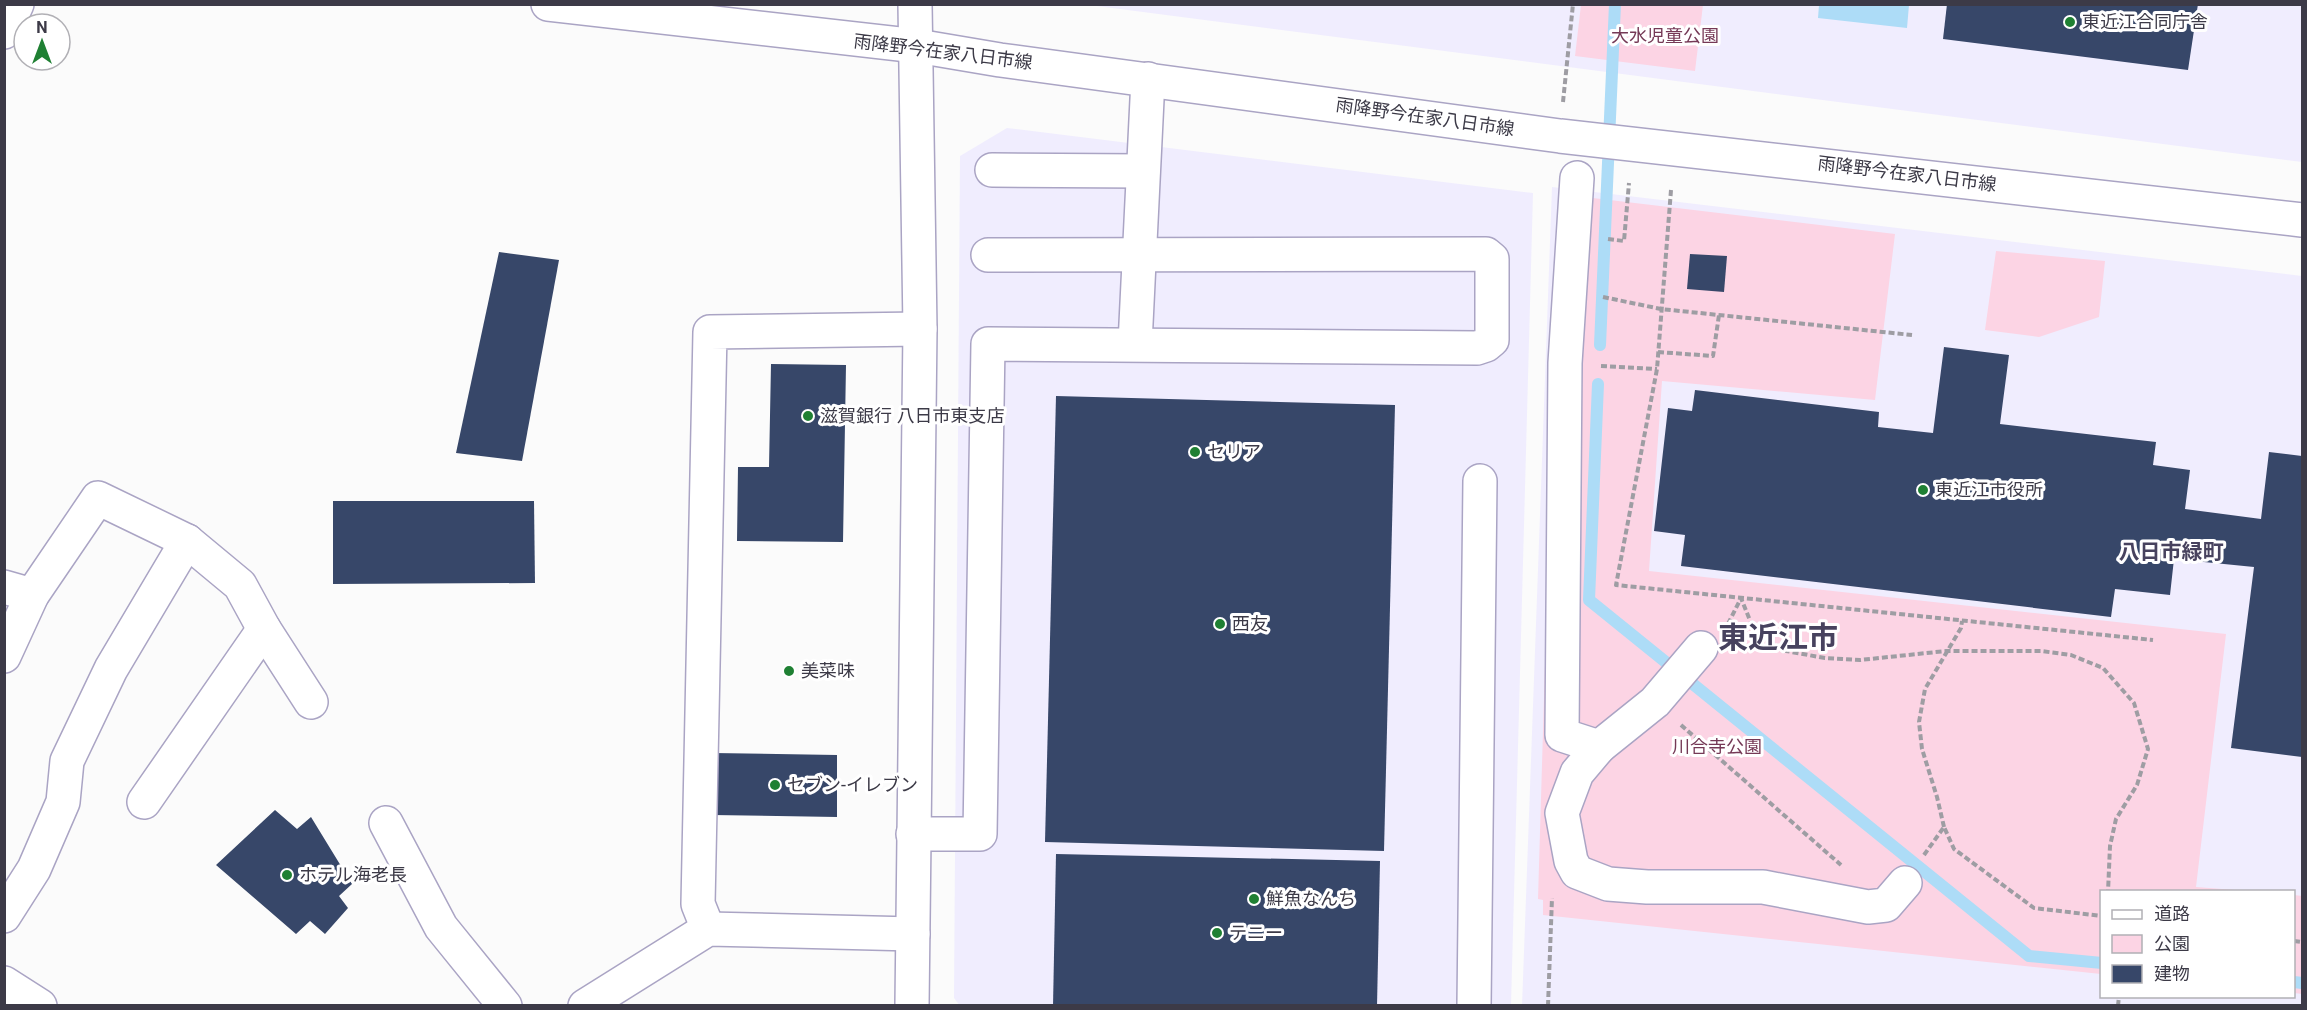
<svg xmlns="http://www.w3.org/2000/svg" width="2307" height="1010" font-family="Roboto,'Noto Sans JP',sans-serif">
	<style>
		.built { fill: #f0edfe; fill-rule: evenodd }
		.green { fill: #fcd4e4 }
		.water { fill: #addcf7 }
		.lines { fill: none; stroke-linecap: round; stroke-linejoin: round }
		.stream { stroke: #addcf7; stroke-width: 12 }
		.building { fill: #374769 }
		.minor-casing { stroke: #aaa4c4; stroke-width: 36 }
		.major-casing { stroke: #aaa4c4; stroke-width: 36 }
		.path { stroke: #9e9da3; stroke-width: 4; stroke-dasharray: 6 3; stroke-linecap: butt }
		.minor { stroke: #fff; stroke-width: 33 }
		.major { stroke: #fff; stroke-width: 33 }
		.poi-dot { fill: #1f8033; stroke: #fff; stroke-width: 2 }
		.labels { text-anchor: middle; stroke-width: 6; stroke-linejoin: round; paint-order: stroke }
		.poi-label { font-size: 18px; fill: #3c3a47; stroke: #fff; text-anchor: start }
		.park-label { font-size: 18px; fill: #753956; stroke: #fff }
		.street-label { font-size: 18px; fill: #3c3a47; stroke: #fff }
		.quarter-label { font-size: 21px; font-weight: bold; fill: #47425e; stroke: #fff }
		.town-label { font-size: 30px; font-weight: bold; fill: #47425e; stroke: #fff }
	</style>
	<rect width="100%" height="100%" fill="#fbfbfb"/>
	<g class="built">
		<path d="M 1089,5 L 2302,5 L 2302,162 Z"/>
		<path d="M 1007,128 L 1533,193 L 1511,1005 L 960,1006 L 954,998 L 960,156 Z"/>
		<path d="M 1552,187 L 2302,276 L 2302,1005 L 1522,1006 ZM 2102,892 L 2294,892 L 2294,996 L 2102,996 Z"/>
	</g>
	<g class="green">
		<path d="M 1581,5 L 1703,5 L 1695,71 L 1575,56 Z"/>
		<path d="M 1559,194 L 1895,234 L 1875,400 L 1662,381 L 1649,571 L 2226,634 L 2196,887 L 2248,891 L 2102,892 L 2101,974 L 1543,915 L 1543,900 L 1538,899 Z"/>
		<path d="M 1996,251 L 2105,261 L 2099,317 L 2039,337 L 1985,330 Z"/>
		<path d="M 2294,895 L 2302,896 L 2302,994 L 2294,993 Z"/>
	</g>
	<path class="water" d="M 1819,5 L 1909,5 L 1907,28 L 1818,18 Z"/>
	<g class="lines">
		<g class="stream">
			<path d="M 1600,345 L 1615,4"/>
			<path d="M 1598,384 L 1589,600 L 2029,956 L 2102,963"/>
			<path d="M 2294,982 L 2302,983"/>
		</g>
	</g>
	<g class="building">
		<path d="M 1947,4 L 2198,4 L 2188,70 L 1943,39 Z"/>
		<path d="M 499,252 L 559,260 L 522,461 L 456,453 Z"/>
		<path d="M 1690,254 L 1727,256 L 1724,292 L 1687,289 Z"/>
		<path d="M 1944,347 L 2009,355 L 2000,424 L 2156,442 L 2153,465 L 2190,470 L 2185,509 L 2261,519 L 2269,452 L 2302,456 L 2302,757 L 2231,748 L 2254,567 L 2174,559 L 2170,595 L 2115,589 L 2111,617 L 1681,566 L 1685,535 L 1654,531 L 1668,408 L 1692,411 L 1695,390 L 1879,412 L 1878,427 L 1933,433 Z"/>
		<path d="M 771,364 L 846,365 L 843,542 L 737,541 L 738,467 L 769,467 Z"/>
		<path d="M 1056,396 L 1395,405 L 1384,851 L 1045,842 Z"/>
		<path d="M 333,501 L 534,501 L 535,583 L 333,584 Z"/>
		<path d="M 713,753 L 837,755 L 837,817 L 712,815 Z"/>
		<path d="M 275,810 L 297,829 L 311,817 L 352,884 L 339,896 L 348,908 L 325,934 L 310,921 L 296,934 L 216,865 Z"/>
		<path d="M 1056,854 L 1380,861 L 1377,1006 L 1053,1006 Z"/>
	</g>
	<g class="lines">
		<g class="minor-casing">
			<g id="minor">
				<path d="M 4,32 L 17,4"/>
				<path d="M 992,170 L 1143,171"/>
				<path d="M 1577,178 L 1565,363 L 1562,735 L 1599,747 L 1577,773 L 1562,813 L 1571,861 L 1577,872 L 1608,884 L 1647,887 L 1763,887 L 1868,907 L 1886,905 L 1905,883"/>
				<path d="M 1135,344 L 1148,79"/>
				<path d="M 4,587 L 32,595"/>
				<path d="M 4,656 L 32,595 L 98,498 L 187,541 L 240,585 L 264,629 L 311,702"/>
				<path d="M 1599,747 L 1655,702 L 1701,648"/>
				<path d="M 144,802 L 264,629"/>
				<path d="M 386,823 L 441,927 L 505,1006"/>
				<path d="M 913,834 L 980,834 L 988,344 L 1477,348 L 1486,345 L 1492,340 L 1492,259 L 1486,254 L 988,255"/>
				<path d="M 4,916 L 34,869 L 63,802 L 67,761 L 111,669 L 187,541"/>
				<path d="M 708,929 L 698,904 L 710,332 L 920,329"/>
				<path d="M 4,983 L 40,1006"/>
				<path d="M 585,1006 L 708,929 L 913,934"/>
				<path d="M 912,1006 L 920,329 L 915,4"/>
				<path d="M 1474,1006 L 1480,481"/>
			</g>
		</g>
		<g class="major-casing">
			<path id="major" d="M 548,4 L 917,46 L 1000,60 L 1560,136 L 2302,220"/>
		</g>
		<g class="path">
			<path d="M 1563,102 L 1573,4"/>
			<path d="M 1671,190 L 1657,369 L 1616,585 L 2153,640"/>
			<path d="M 1608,239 L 1624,241 L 1629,183"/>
			<path d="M 1603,297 L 1661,309 L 1912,335"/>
			<path d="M 1658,352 L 1713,356 L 1719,315"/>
			<path d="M 1601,366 L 1657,369"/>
			<path d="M 1728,624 L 1741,598 L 1751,623 L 1762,636 L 1786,651 L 1825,658 L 1860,660 L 1946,651 L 2041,651 L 2071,655 L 2103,668 L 2134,703 L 2148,749 L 2137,785 L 2116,819 L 2110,846 L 2108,892"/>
			<path d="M 1681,725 L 1841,865"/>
			<path d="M 1944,827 L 1937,797 L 1922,749 L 1919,722 L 1925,689 L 1961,628 L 1962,621"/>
			<path d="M 1924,855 L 1944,827 L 1954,849 L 2034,908 L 2102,916"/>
			<path d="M 2294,941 L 2302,942"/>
			<path d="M 1548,1006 L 1552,898"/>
			<path d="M 2118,1006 L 2119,996"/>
		</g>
		<use href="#minor" class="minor"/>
		<use href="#major" class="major"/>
	</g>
	<g class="poi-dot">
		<circle cx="2070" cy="22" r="6"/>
		<circle cx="808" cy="416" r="6"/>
		<circle cx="1195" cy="452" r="6"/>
		<circle cx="1923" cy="490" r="6"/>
		<circle cx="1220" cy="624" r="6"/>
		<circle cx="789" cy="671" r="6"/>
		<circle cx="775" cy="785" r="6"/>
		<circle cx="287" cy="875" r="6"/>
		<circle cx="1254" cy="899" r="6"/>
		<circle cx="1217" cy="933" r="6"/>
	</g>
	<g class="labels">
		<g class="poi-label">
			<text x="2082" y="28">東近江合同庁舎</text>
			<text x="820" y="422">滋賀銀行 八日市東支店</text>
			<text x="1207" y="458">セリア</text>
			<text x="1935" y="496">東近江市役所</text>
			<text x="1232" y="630">西友</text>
			<text x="801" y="677">美菜味</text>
			<text x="787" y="791">セブン-イレブン</text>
			<text x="299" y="881">ホテル海老長</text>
			<text x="1266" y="905">鮮魚なんち</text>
			<text x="1229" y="939">テニー</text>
		</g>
		<g class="park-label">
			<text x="1665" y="42">大水児童公園</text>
			<text x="1717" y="753">川合寺公園</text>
		</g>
		<g class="street-label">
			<text transform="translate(943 52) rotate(7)" y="6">雨降野今在家八日市線</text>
			<text transform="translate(1425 117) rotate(8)" y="6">雨降野今在家八日市線</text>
			<text transform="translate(1907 174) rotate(7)" y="6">雨降野今在家八日市線</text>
		</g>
		<g class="quarter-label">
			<text x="2171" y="559">八日市緑町</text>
		</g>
		<g class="town-label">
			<text x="1778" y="648">東近江市</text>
		</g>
	</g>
	<rect width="2307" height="1010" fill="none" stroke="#3c3a47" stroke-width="12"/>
	<rect x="2100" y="890" width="195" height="108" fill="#ffffff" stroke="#b1b0b5" stroke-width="1.5"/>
	<rect x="2112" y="910" width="30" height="9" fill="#ffffff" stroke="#b1b0b5" stroke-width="1.5"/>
	<text x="2154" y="920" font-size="18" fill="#3c3a47">道路</text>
	<rect x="2112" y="935" width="30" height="18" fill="#fcd4e4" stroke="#b1b0b5" stroke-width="1.5"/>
	<text x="2154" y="950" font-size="18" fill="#3c3a47">公園</text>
	<rect x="2112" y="965" width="30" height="18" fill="#374769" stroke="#b1b0b5" stroke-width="1.5"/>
	<text x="2154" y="980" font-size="18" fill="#3c3a47">建物</text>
	<g transform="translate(42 42)"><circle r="28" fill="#ffffff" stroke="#b1b0b5" stroke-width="1.5"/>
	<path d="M0-4.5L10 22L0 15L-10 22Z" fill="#1f8033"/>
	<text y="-9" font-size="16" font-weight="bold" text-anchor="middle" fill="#3c3a47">N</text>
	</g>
</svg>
